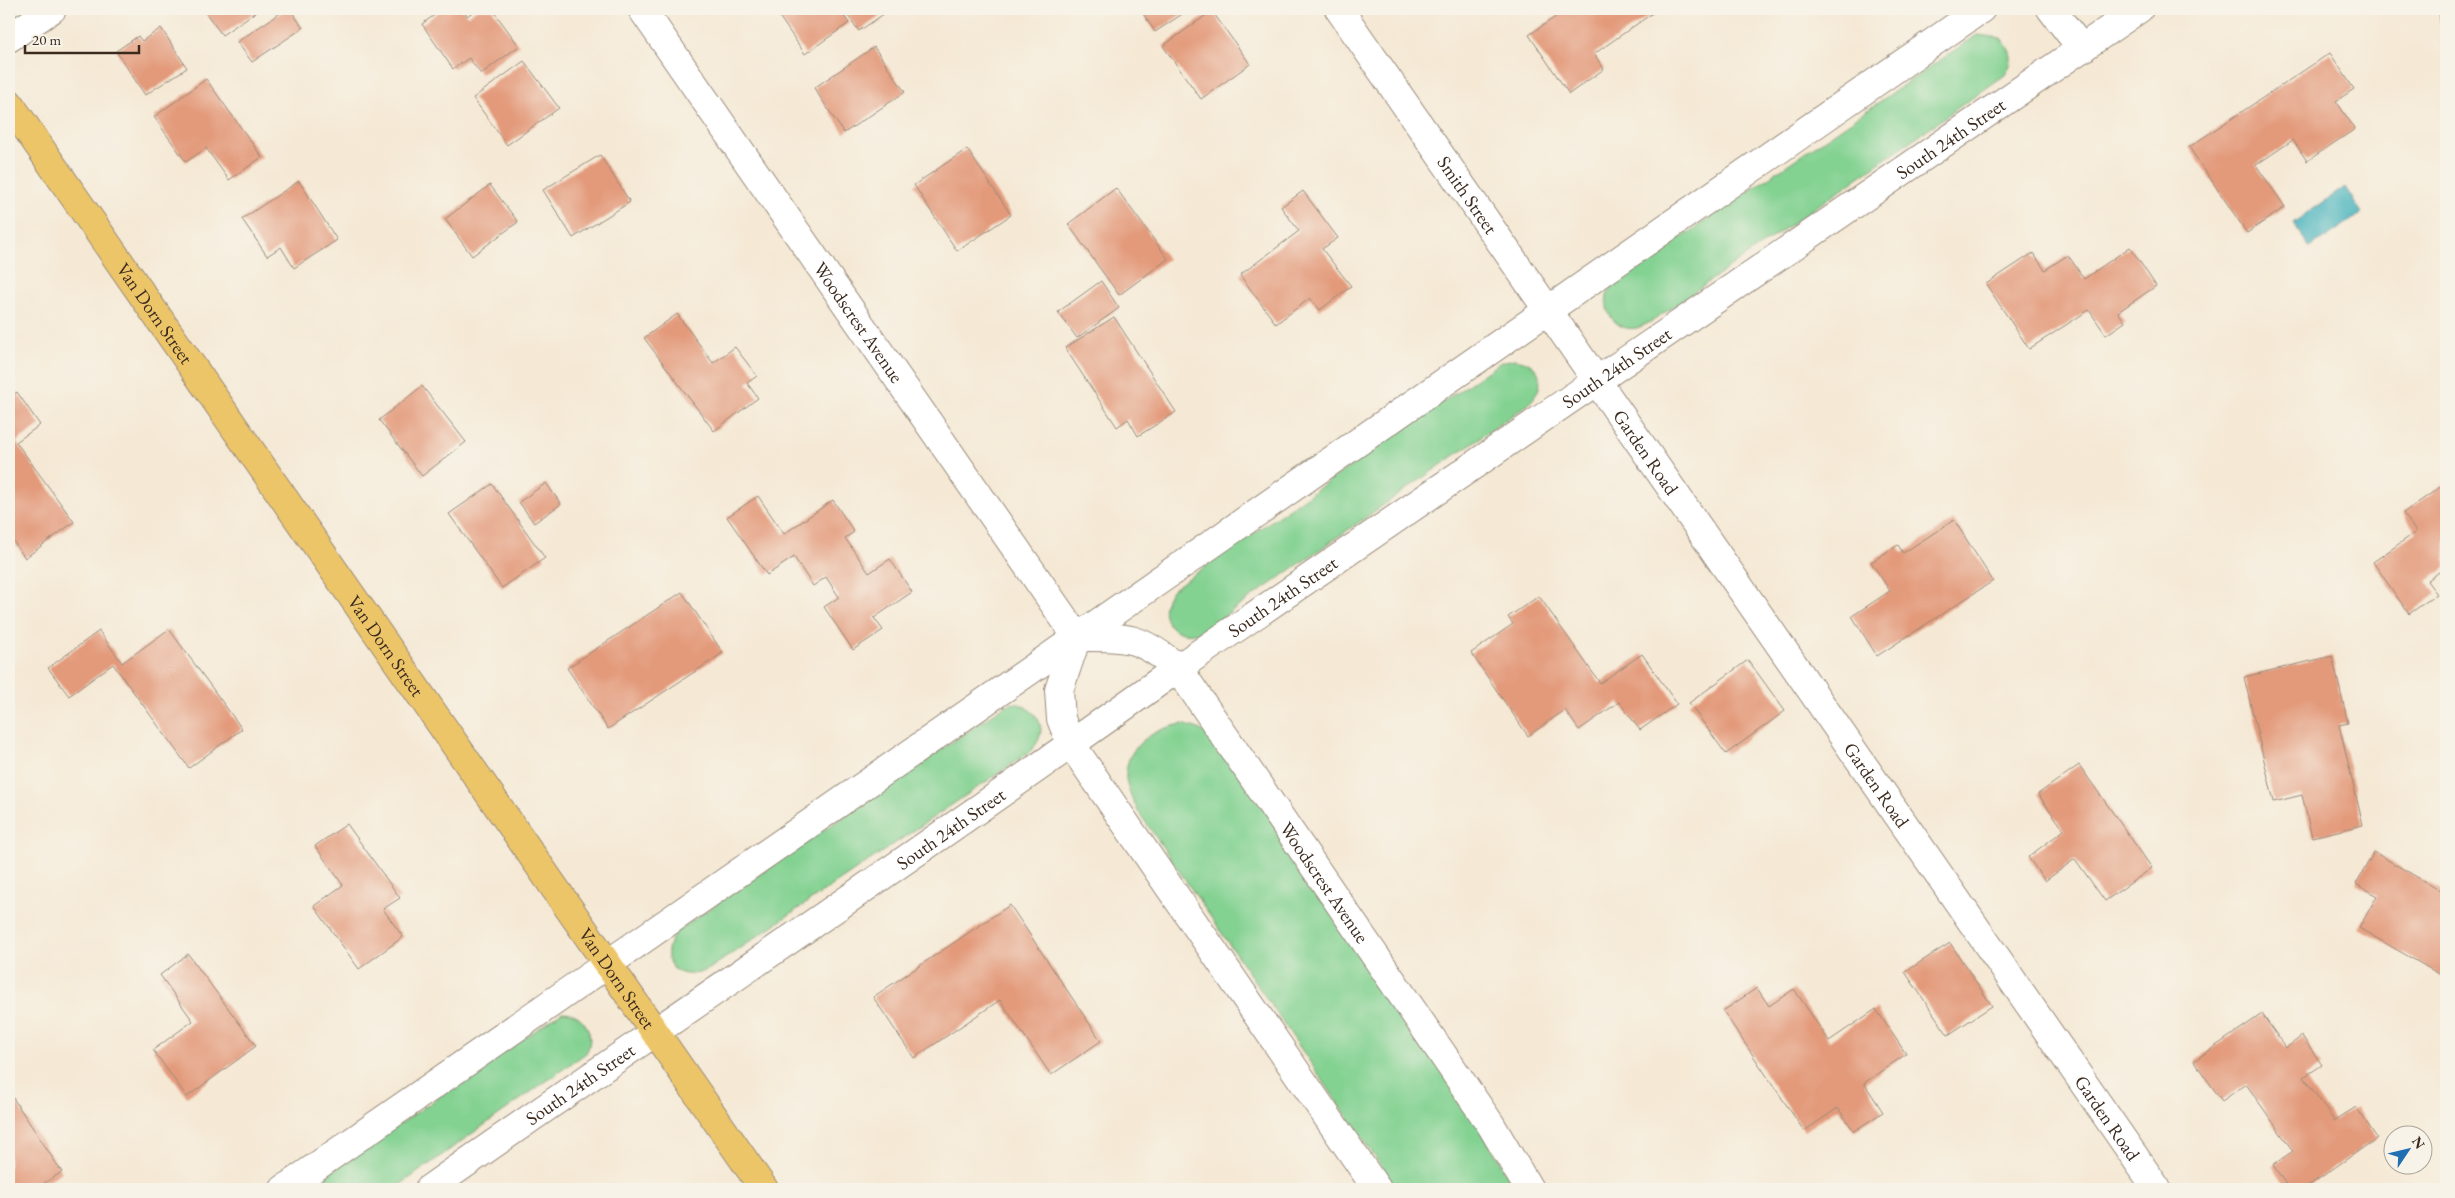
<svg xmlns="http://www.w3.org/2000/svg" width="2455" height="1198" font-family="'EB Garamond',serif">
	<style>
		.green { fill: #83d292; stroke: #5f7e58 }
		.water { fill: #40b0bc; stroke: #3e6d6d }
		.building { fill: #e39a7a }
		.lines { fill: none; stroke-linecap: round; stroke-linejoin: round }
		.minor-casing { stroke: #988a7a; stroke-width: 30 }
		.major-casing { stroke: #988a7a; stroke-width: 30 }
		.minor { stroke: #fff; stroke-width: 28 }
		.major { stroke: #edc569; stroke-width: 28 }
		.labels { text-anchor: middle; stroke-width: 4; stroke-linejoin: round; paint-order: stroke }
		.street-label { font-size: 19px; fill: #3b2a1e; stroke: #f7f3e8 }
	</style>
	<rect width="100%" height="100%" fill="#f7f3e8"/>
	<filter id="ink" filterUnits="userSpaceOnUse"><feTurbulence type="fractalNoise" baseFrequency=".02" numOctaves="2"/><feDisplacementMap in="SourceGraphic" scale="10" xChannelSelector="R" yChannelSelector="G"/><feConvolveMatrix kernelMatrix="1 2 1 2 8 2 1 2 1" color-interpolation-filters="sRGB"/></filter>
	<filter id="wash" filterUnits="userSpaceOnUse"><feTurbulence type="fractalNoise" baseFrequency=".0096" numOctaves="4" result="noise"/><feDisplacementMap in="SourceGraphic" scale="20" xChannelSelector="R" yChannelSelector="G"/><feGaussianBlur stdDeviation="1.12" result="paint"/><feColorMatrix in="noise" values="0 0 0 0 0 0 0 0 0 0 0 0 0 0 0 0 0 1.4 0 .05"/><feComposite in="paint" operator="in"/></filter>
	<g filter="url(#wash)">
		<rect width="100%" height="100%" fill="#f5e9d5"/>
		<g class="green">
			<path d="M 1977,35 L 2001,38 C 2012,53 2015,58 2005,75 L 1654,320 C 1648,323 1642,327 1636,328 C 1618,332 1603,313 1607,296 C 1609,289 1614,285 1619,280 Z"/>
			<path d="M 1514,359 C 1543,362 1548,387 1527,405 L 1203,631 C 1172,642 1152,615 1173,589 L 1501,362 Z"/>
			<path d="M 1016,703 C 1043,712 1050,735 1027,754 L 709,969 C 677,985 655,961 676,932 L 1006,705 Z"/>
			<path d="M 1183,724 L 1199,729 L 1216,740 L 1461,1095 L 1516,1189 L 1397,1189 L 1138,811 C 1133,800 1125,786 1126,774 C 1127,743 1157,728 1183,724 Z"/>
			<path d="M 562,1012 C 583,1011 597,1035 586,1053 L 394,1189 L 306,1189 Z"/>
		</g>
		<path class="water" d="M 2345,187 L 2362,213 L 2310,248 L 2293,223 Z"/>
		<g id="blocks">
			<g class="building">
				<path d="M 203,9 L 260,9 L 222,35 Z"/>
				<path d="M 286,9 L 290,9 L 303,28 L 252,62 L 237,42 Z"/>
				<path d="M 443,9 L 462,9 L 467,16 L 477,9 L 492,9 L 519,46 L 481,74 L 469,58 L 453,69 L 422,24 Z"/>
				<path d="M 774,9 L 839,9 L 849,23 L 805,54 Z"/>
				<path d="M 849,9 L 891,9 L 859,31 L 845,12 Z"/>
				<path d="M 1140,9 L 1190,9 L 1155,32 Z"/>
				<path d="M 1567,9 L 1656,9 L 1657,10 L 1594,54 L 1604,69 L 1569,94 L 1529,35 Z"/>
				<path d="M 2439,9 L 2446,9 L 2446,60 L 2444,60 Z"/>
				<path d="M 1212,11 L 1250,64 L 1201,99 L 1163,46 Z"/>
				<path d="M 161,28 L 187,68 L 145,95 L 116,51 L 138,36 L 142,41 Z"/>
				<path d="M 874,47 L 905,92 L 844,133 L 814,88 Z"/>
				<path d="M 2330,53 L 2354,89 L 2336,101 L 2355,129 L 2307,161 L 2293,140 L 2256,165 L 2285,207 L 2247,233 L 2189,147 Z"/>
				<path d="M 524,61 L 559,108 L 507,145 L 473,98 Z"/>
				<path d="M 206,79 L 262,157 L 229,180 L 206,148 L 186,162 L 154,117 Z"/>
				<path d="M 967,149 L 1011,215 L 957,251 L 914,185 Z"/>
				<path d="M 600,155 L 630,202 L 573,238 L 543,190 Z"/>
				<path d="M 299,181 L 337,240 L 294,268 L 281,247 L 267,256 L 242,219 Z"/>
				<path d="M 490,185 L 518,222 L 472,256 L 445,219 Z"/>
				<path d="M 1116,188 L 1168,259 L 1119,295 L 1068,224 Z"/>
				<path d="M 1303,191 L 1338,238 L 1322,249 L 1351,286 L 1320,310 L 1310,298 L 1276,324 L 1240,275 L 1299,231 L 1281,207 Z"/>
				<path d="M 2130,247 L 2156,286 L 2118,312 L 2125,322 L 2106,335 L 2089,310 L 2029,349 L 1986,284 L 2033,253 L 2045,270 L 2068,255 L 2084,279 Z"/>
				<path d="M 1101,281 L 1119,308 L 1077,338 L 1058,312 Z"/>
				<path d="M 677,314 L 713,363 L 735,347 L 757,376 L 747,383 L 758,398 L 714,431 L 644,338 Z"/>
				<path d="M 1114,317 L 1176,412 L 1138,436 L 1128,419 L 1117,427 L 1065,348 Z"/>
				<path d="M 422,386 L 466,442 L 422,476 L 379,420 Z"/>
				<path d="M 17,392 L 40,425 L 16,442 L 74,522 L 25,558 L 9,535 L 9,398 Z"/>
				<path d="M 546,483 L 561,504 L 534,523 L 519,502 Z"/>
				<path d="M 2446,483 L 2446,567 L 2427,581 L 2437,594 L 2409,614 L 2373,562 L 2416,532 L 2403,513 Z"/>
				<path d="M 492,484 L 545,558 L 502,588 L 449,514 Z"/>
				<path d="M 758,496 L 784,534 L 833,500 L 854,532 L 845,538 L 869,573 L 890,559 L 912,592 L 874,618 L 883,630 L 853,650 L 824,607 L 839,597 L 826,577 L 813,586 L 794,557 L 767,575 L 727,517 Z"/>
				<path d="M 1954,520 L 1993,581 L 1877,656 L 1852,616 L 1890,591 L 1871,562 L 1898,545 L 1903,553 Z"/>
				<path d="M 682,592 L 723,653 L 608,729 L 567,668 Z"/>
				<path d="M 1539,596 L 1600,683 L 1642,654 L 1677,704 L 1640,730 L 1619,702 L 1579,730 L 1565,710 L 1528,736 L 1471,653 L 1513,624 L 1508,617 Z"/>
				<path d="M 169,629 L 242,729 L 189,768 L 113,664 L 69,696 L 48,668 L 99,631 L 122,663 Z"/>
				<path d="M 2332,656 L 2348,723 L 2339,725 L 2363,825 L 2312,837 L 2302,795 L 2274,802 L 2244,677 Z"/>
				<path d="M 1748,660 L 1785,711 L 1726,754 L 1689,703 Z"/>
				<path d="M 2079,765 L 2152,868 L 2105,901 L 2075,859 L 2045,881 L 2028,857 L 2064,830 L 2038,794 Z"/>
				<path d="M 347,824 L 400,898 L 383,909 L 403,937 L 359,969 L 314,906 L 343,885 L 315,846 Z"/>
				<path d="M 2374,852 L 2446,894 L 2446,978 L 2359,928 L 2377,896 L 2356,884 Z"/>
				<path d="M 1010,905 L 1101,1041 L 1051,1075 L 1000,1000 L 914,1058 L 873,997 Z"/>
				<path d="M 1950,943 L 1992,1006 L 1948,1035 L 1905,972 Z"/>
				<path d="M 188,954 L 256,1046 L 187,1097 L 153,1050 L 193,1021 L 160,975 Z"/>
				<path d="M 1757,988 L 1769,1006 L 1794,989 L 1829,1041 L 1876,1009 L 1906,1054 L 1864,1083 L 1883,1112 L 1854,1131 L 1838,1108 L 1804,1131 L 1723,1011 Z"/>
				<path d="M 2262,1014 L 2286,1048 L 2302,1036 L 2322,1065 L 2304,1077 L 2334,1121 L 2356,1107 L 2377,1138 L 2304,1189 L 2289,1189 L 2273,1165 L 2293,1151 L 2246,1084 L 2222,1101 L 2194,1061 Z"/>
				<path d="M 9,1092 L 62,1172 L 35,1189 L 30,1189 L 26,1182 L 16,1189 L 9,1189 Z"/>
			</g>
		</g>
	</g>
	<g filter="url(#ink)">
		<use href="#blocks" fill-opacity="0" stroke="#988a7a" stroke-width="1"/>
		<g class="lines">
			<g class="minor-casing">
				<g id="minor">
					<path id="s1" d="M 642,9 L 1077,637"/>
					<path id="s2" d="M 1339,9 L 2157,1189"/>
					<path d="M 2051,9 L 2082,49"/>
					<path d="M 9,38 L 52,9"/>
					<path id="s3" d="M 1077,637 C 1127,637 1138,635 1178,668 L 1491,1125 L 1529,1189"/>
					<path d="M 1077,637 L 1059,690 L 1061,719 L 1071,744 L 1377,1189"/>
					<path d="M 284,1189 C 848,793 1416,403 1981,9"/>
					<path id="s4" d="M 429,1189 C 678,1014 931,846 1178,668 L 2139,9"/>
				</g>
			</g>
			<g class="major-casing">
				<g id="major">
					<path id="s5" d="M 9,103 L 764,1189"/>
				</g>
			</g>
			<use href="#minor" class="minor"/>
			<use href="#major" class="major"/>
		</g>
	</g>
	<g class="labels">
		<g class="street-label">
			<text dy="7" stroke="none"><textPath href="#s4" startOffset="1849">South 24th Street</textPath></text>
			<text dy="7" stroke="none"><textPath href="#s2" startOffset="226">Smith Street</textPath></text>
			<text dy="7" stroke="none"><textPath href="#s5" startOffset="256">Van Dorn Street</textPath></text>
			<text dy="7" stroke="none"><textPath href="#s1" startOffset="381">Woodscrest Avenue</textPath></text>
			<text dy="7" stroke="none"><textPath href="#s4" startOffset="1444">South 24th Street</textPath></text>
			<text dy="7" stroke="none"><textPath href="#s2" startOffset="539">Garden Road</textPath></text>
			<text dy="7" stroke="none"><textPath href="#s4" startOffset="1039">South 24th Street</textPath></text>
			<text dy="7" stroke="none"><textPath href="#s5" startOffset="661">Van Dorn Street</textPath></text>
			<text dy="7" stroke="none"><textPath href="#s2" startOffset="944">Garden Road</textPath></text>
			<text dy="7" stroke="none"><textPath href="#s4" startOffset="634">South 24th Street</textPath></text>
			<text dy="7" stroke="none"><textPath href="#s3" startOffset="369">Woodscrest Avenue</textPath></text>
			<text dy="7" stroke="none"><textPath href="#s5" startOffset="1066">Van Dorn Street</textPath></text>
			<text dy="7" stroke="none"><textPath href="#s4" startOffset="184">South 24th Street</textPath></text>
			<text dy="7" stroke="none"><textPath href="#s2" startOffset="1349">Garden Road</textPath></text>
		</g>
	</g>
	<rect width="2455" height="1198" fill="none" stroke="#f7f3e8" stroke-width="30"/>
	<g transform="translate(2408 1150) rotate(55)"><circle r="24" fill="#f7f3e8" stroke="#aca397"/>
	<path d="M0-4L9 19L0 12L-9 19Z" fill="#1f6fb2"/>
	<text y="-8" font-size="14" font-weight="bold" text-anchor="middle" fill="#3b2a1e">N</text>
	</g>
	<path d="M25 45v8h114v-8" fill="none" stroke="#3b2a1e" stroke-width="2.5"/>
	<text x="32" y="45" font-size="15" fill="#3b2a1e" stroke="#f7f3e8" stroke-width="4" paint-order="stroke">20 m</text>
</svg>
